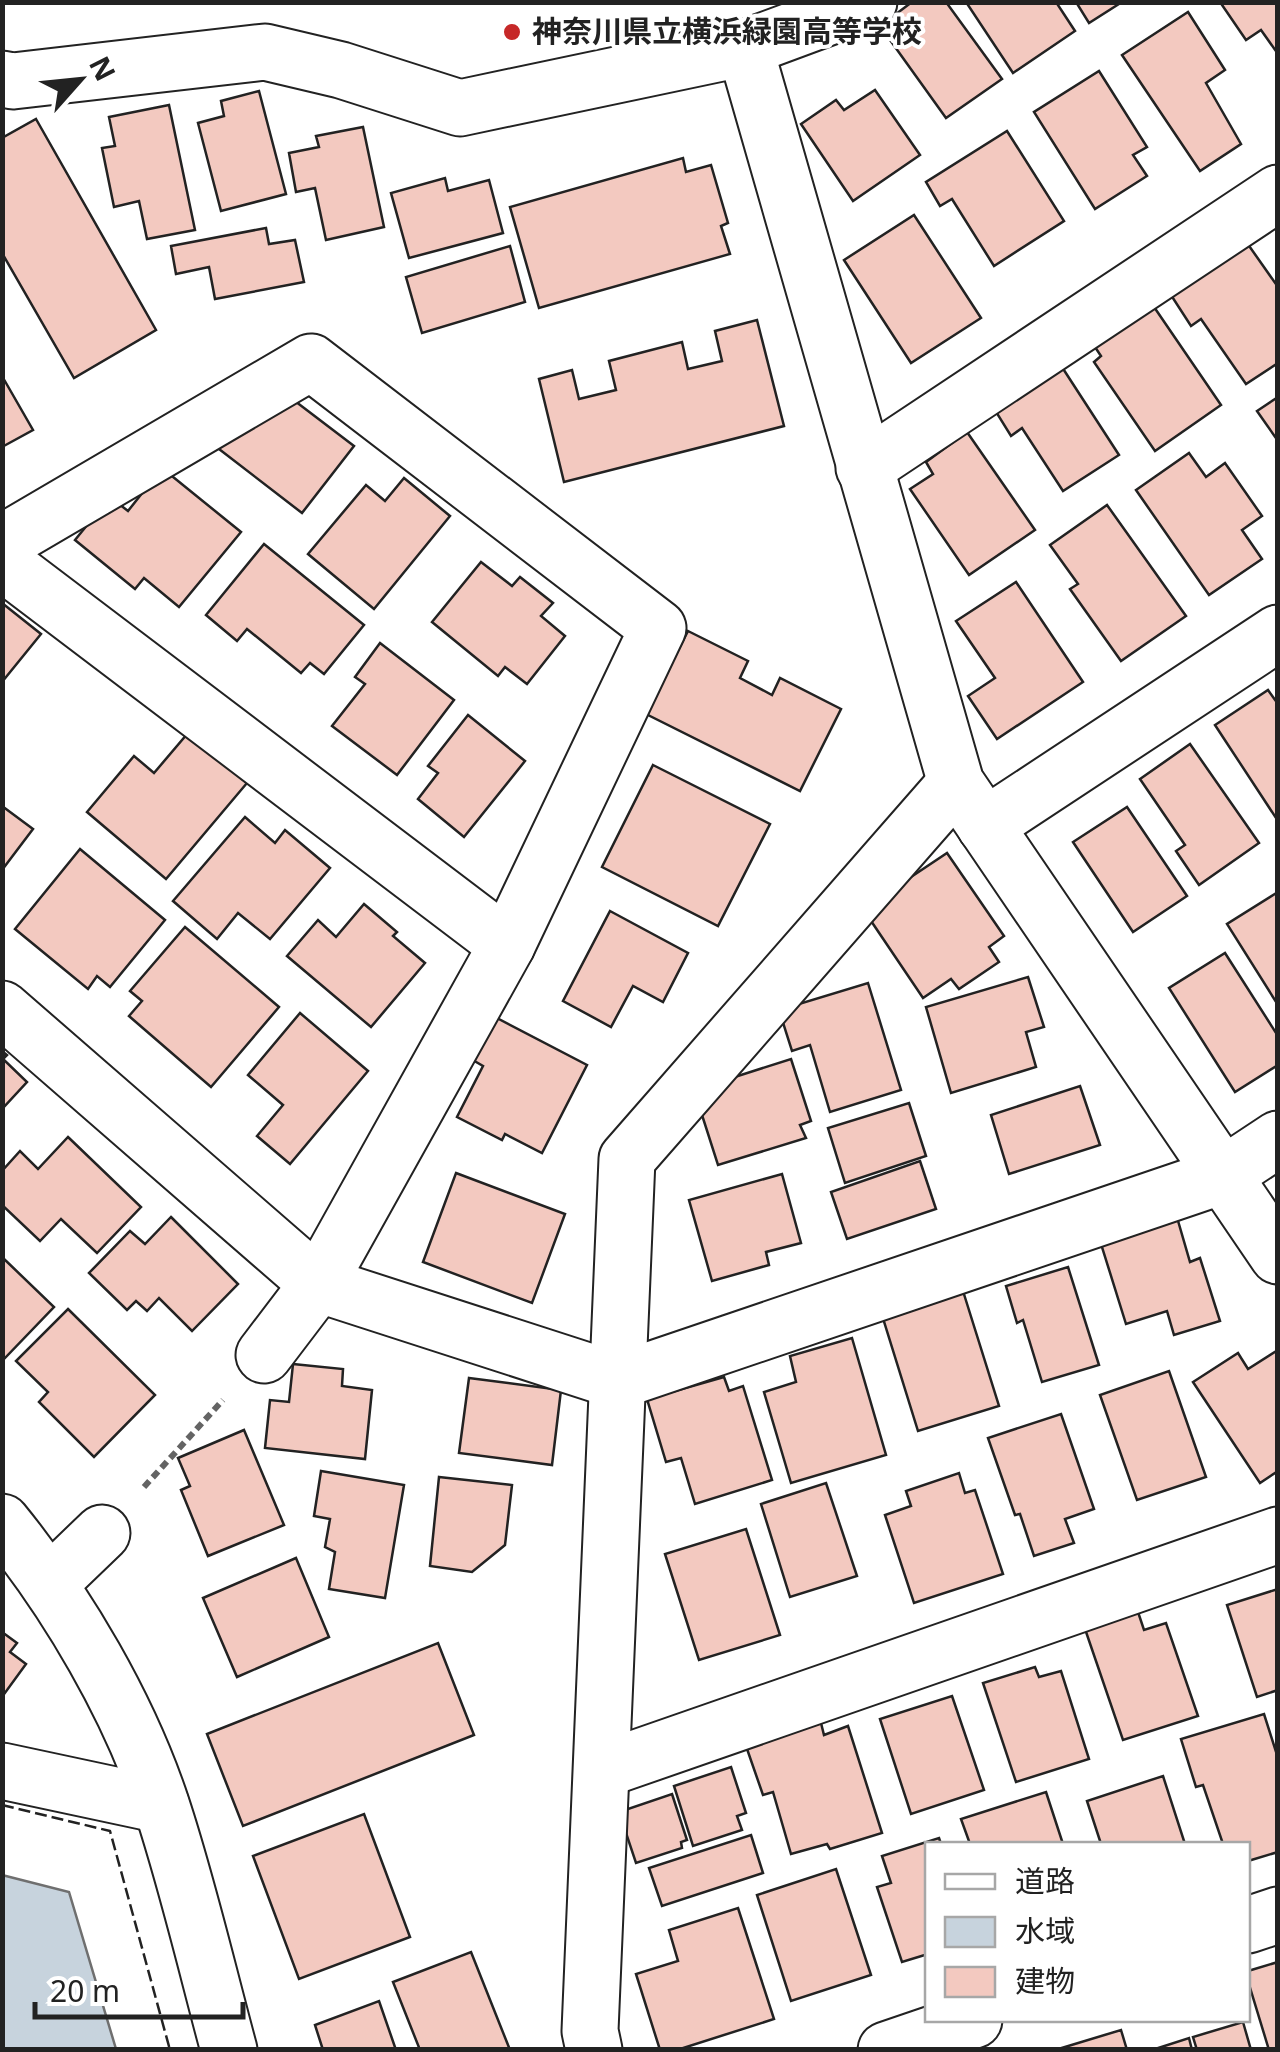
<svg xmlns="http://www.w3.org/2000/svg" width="1280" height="2052" font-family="'Noto Sans','Noto Sans JP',sans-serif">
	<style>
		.water { fill: #c7d3dd; stroke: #6f6f6f; stroke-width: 2.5 }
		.building { fill: #f3c9c0; stroke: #222; stroke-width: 2.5 }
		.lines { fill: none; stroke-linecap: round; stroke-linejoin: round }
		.street-casing { stroke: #222; stroke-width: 59 }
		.path { stroke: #646464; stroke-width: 6; stroke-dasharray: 8 5; stroke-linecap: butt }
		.street { stroke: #fff; stroke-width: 55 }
		.fence { stroke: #222; stroke-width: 2.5; stroke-dasharray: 12 5; stroke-linecap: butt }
		.poi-dot { fill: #c62828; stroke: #fff; stroke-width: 4 }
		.labels { text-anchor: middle; stroke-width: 8; stroke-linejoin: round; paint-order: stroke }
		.poi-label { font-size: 30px; font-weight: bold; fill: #222; stroke: #fff; text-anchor: start }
	</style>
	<rect width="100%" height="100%" fill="#fff"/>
	<path class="water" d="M 2,1875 L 69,1892 L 116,2049 L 3,2049 Z"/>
	<g class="building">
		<path d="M 912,2 L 946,2 L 1002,79 L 946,118 L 880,26 Z"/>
		<path d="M 966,2 L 1056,2 L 1075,31 L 1013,73 Z"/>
		<path d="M 1076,2 L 1122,2 L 1089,23 Z"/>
		<path d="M 1220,2 L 1278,2 L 1278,54 L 1261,30 L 1246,40 Z"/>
		<path d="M 1188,12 L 1225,70 L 1206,83 L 1241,144 L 1200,171 L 1122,55 Z"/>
		<path d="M 1099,71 L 1147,147 L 1133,155 L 1147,176 L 1095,209 L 1034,112 Z"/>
		<path d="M 875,90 L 920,155 L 853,201 L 801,124 L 836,100 L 844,110 Z"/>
		<path d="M 259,91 L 286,194 L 221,211 L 198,123 L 224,116 L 221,101 Z"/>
		<path d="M 169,105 L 195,230 L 147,239 L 139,201 L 114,207 L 102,148 L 115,146 L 109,117 Z"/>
		<path d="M 36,119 L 156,330 L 74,378 L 2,253 L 2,138 Z"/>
		<path d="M 363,127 L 384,227 L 326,240 L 315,188 L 296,192 L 289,153 L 319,147 L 316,136 Z"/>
		<path d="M 1007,131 L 1064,221 L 994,266 L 952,199 L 940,206 L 926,182 Z"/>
		<path d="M 683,158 L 686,172 L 711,165 L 728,223 L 721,226 L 730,254 L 539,308 L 510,207 Z"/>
		<path d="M 445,178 L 448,191 L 489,180 L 503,233 L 409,258 L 391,193 Z"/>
		<path d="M 914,215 L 981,318 L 911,363 L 844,260 Z"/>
		<path d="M 266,228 L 269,244 L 295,240 L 304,282 L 215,299 L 209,267 L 176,274 L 171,246 Z"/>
		<path d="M 1240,233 L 1278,287 L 1278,363 L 1246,384 L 1201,319 L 1191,326 L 1169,292 Z"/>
		<path d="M 510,246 L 525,302 L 422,333 L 406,277 Z"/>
		<path d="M 1152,304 L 1221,405 L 1155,451 L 1094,362 L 1101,356 L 1093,344 Z"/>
		<path d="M 757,320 L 784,426 L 564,482 L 539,379 L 572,370 L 579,399 L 616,390 L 609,361 L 682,342 L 688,369 L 722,361 L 715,331 Z"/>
		<path d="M 1060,364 L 1119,455 L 1063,491 L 1022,428 L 1011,436 L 993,407 Z"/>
		<path d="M 2,376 L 33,430 L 2,447 Z"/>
		<path d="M 287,395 L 354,446 L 302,513 L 219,449 L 255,402 Z"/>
		<path d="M 1278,397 L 1278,441 L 1257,411 Z"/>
		<path d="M 967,432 L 1035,530 L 969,575 L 910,489 L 933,474 L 926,462 Z"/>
		<path d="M 1189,453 L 1206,477 L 1225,463 L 1262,516 L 1242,530 L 1262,559 L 1209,595 L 1136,490 Z"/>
		<path d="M 162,468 L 241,532 L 179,607 L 144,578 L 135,589 L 75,540 L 110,497 L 128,511 Z"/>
		<path d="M 404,478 L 450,516 L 374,609 L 308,554 L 366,485 L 385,501 Z"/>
		<path d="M 1107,505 L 1186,616 L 1121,661 L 1070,589 L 1078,584 L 1050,545 Z"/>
		<path d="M 264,544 L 364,625 L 324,674 L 310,663 L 301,673 L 247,629 L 237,641 L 206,615 Z"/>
		<path d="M 481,562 L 512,586 L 520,577 L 553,603 L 541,616 L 565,636 L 527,684 L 505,667 L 498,676 L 432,622 Z"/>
		<path d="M 1016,582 L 1083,682 L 997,739 L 968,696 L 995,678 L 956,621 Z"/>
		<path d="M 2,603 L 41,634 L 2,682 Z"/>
		<path d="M 688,631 L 748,661 L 740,678 L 772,695 L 780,678 L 841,709 L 800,791 L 646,714 Z"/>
		<path d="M 380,643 L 454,700 L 397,775 L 332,726 L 365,684 L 355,677 Z"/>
		<path d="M 1268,690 L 1278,704 L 1278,821 L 1215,725 Z"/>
		<path d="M 468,715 L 525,761 L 464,837 L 418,799 L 438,773 L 428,766 Z"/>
		<path d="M 188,733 L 247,783 L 166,879 L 87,812 L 134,756 L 154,773 Z"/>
		<path d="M 1190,744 L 1259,843 L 1199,885 L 1176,851 L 1185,845 L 1140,779 Z"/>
		<path d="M 653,765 L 770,824 L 718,926 L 602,867 Z"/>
		<path d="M 2,806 L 33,829 L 2,870 Z"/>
		<path d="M 1127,807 L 1187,896 L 1133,932 L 1073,842 Z"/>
		<path d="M 245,817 L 275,843 L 285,830 L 330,868 L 270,939 L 238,913 L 217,939 L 173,901 Z"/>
		<path d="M 80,849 L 165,920 L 110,987 L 97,976 L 88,989 L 15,929 Z"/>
		<path d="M 947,853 L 1004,936 L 989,947 L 999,962 L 959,989 L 951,979 L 923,998 L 863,909 Z"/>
		<path d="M 1278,892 L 1278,1005 L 1227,924 Z"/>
		<path d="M 364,904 L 397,932 L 393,936 L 425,963 L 371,1027 L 287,956 L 318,920 L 336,937 Z"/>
		<path d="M 610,911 L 688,953 L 663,1002 L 633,986 L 611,1027 L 563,1001 Z"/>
		<path d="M 185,927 L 279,1007 L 211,1087 L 129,1016 L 142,1001 L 130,991 Z"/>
		<path d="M 1225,953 L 1278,1036 L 1278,1065 L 1235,1092 L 1169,988 Z"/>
		<path d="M 1028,977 L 1044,1027 L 1026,1032 L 1036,1067 L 951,1093 L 926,1007 Z"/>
		<path d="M 868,983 L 901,1090 L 830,1112 L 810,1045 L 792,1051 L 779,1010 Z"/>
		<path d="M 300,1013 L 368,1071 L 290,1164 L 257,1136 L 283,1105 L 248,1075 Z"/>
		<path d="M 493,1016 L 587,1065 L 542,1153 L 505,1134 L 502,1140 L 457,1117 L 483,1066 L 471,1059 Z"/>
		<path d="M 2,1051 L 7,1055 L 3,1059 L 27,1082 L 2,1109 Z"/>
		<path d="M 791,1059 L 811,1121 L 800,1125 L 806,1138 L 718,1165 L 694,1090 Z"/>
		<path d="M 1080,1086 L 1100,1145 L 1009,1174 L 991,1115 Z"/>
		<path d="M 909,1103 L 926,1156 L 845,1183 L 828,1128 Z"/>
		<path d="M 68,1137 L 141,1207 L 97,1253 L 61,1219 L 40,1241 L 2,1205 L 2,1171 L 20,1151 L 38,1169 Z"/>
		<path d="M 920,1161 L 936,1209 L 847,1239 L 831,1192 Z"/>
		<path d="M 456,1173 L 565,1214 L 532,1303 L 423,1262 Z"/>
		<path d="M 782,1174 L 801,1243 L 766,1252 L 769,1265 L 712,1281 L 689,1200 Z"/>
		<path d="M 1174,1207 L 1190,1262 L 1200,1258 L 1220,1321 L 1174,1335 L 1167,1311 L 1126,1324 L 1097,1231 Z"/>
		<path d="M 171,1217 L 238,1284 L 192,1331 L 159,1298 L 147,1311 L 136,1301 L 127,1310 L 89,1273 L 130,1231 L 145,1244 Z"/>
		<path d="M 2,1257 L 54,1307 L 4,1359 L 2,1358 Z"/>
		<path d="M 1068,1267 L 1099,1365 L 1042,1382 L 1023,1320 L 1017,1323 L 1006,1286 Z"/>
		<path d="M 963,1291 L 999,1406 L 918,1431 L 882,1315 Z"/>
		<path d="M 68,1309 L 155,1395 L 94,1457 L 39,1402 L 48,1392 L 16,1361 Z"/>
		<path d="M 852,1338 L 886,1455 L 791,1483 L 764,1392 L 796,1382 L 790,1356 Z"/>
		<path d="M 1278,1350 L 1278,1471 L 1260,1483 L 1193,1382 L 1238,1353 L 1248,1369 Z"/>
		<path d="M 293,1364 L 343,1369 L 342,1386 L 372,1390 L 365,1459 L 265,1448 L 270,1400 L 289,1402 Z"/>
		<path d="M 1169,1371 L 1206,1477 L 1137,1500 L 1100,1395 Z"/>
		<path d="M 724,1377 L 729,1391 L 743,1386 L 772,1480 L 695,1504 L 681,1458 L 666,1462 L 647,1399 Z"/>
		<path d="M 469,1378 L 561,1390 L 552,1465 L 459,1453 Z"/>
		<path d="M 1061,1414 L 1094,1509 L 1065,1519 L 1074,1543 L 1034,1556 L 1020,1514 L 1015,1515 L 988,1438 Z"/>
		<path d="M 244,1430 L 284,1525 L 208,1556 L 181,1490 L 190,1486 L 178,1458 Z"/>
		<path d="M 321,1471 L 404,1485 L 385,1598 L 329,1589 L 335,1552 L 325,1547 L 330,1519 L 314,1516 Z"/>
		<path d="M 959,1473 L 965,1493 L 975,1490 L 1003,1574 L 914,1603 L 885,1515 L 911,1506 L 906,1491 Z"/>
		<path d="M 439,1477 L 512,1485 L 505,1545 L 472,1572 L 430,1566 Z"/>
		<path d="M 826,1483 L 857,1576 L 790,1597 L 761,1504 Z"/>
		<path d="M 746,1529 L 780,1635 L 699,1660 L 665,1554 Z"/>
		<path d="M 296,1558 L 329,1637 L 237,1677 L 203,1598 Z"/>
		<path d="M 1278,1589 L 1278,1690 L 1257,1697 L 1227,1605 Z"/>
		<path d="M 1137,1609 L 1144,1630 L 1166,1623 L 1198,1716 L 1123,1740 L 1084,1626 Z"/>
		<path d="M 2,1632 L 17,1643 L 10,1652 L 26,1664 L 2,1697 Z"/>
		<path d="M 438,1643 L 474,1735 L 243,1826 L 207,1734 Z"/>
		<path d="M 1035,1667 L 1039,1677 L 1061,1671 L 1089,1759 L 1016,1782 L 983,1683 Z"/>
		<path d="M 952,1696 L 984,1790 L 911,1814 L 880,1719 Z"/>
		<path d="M 1264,1714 L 1278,1758 L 1278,1852 L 1248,1861 L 1248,1844 L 1223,1844 L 1203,1785 L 1196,1787 L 1181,1739 Z"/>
		<path d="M 821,1723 L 824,1735 L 848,1726 L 882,1833 L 830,1849 L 827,1844 L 791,1854 L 773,1792 L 763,1795 L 746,1746 Z"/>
		<path d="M 731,1767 L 746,1813 L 737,1816 L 742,1830 L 693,1846 L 674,1786 Z"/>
		<path d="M 1163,1776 L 1185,1844 L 1101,1844 L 1087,1801 Z"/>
		<path d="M 1046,1792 L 1063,1844 L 970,1844 L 961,1819 Z"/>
		<path d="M 672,1794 L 687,1840 L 681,1842 L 682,1848 L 636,1863 L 619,1812 Z"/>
		<path d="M 364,1814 L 410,1937 L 299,1979 L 253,1856 Z"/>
		<path d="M 751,1835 L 763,1873 L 662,1906 L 649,1868 Z"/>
		<path d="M 939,1838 L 941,1844 L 928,1844 L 928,1954 L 902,1962 L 877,1887 L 891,1883 L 882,1856 Z"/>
		<path d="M 836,1869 L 871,1975 L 791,2001 L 757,1895 Z"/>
		<path d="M 738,1908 L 774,2019 L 677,2050 L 660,2050 L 636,1974 L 678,1961 L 669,1930 Z"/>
		<path d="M 471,1952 L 510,2050 L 420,2050 L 393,1982 Z"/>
		<path d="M 1278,1962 L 1278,2050 L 1269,2050 L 1248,1981 L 1248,1971 Z"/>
		<path d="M 379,2001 L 396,2050 L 323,2050 L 315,2025 Z"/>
		<path d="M 1243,2022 L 1251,2050 L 1197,2050 L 1193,2037 Z"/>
		<path d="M 1121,2030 L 1127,2050 L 1055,2050 Z"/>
		<path d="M 1189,2038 L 1192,2050 L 1152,2050 Z"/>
	</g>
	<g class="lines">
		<g class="street-casing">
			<g id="street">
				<path d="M 745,48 L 956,783 L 1278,1256"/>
				<path d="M 2,79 L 13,81 L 265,52 L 341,70 L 460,108 L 745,48 L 869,2"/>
				<path d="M 864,468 L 1278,193"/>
				<path d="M 2,543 L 311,362 L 658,628 L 507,945 L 318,1284 L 264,1355"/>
				<path d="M 2,562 L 507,945"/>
				<path d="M 985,826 L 1278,633"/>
				<path d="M 2,1009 L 318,1284 L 618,1381 L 1222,1176 L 1278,1139"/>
				<path d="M 2,1522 C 68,1603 129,1707 162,1807 C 188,1886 207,1969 229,2050"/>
				<path d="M 49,1584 L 102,1533"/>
				<path d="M 602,1770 L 1278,1535"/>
				<path d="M 2,1771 L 161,1805"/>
				<path d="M 1248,1925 L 1278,1915"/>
				<path d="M 594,2050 L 590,2031 L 627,1159 L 956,783"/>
				<path d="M 886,2050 L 974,2020"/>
			</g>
		</g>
		<path class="path" d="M 144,1487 L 223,1400"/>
		<use href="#street" class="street"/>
		<path class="fence" d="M 2,1805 L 110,1831 L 170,2050"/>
	</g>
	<circle class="poi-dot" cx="512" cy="32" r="10"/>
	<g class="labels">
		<g class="poi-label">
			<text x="532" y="42">神奈川県立横浜緑園高等学校</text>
		</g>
	</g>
	<rect width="1280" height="2052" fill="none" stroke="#222222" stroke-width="10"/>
	<rect x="925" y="1842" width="325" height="180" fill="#ffffff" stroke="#a7a7a7" stroke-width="2.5"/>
	<rect x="945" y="1874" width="50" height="15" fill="#ffffff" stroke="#a7a7a7" stroke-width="2.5"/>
	<text x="1015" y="1892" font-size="30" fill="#222222">道路</text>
	<rect x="945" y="1917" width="50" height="30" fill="#c7d3dd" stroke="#a7a7a7" stroke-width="2.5"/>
	<text x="1015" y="1942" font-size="30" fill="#222222">水域</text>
	<rect x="945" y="1967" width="50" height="30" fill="#f3c9c0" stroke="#a7a7a7" stroke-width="2.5"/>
	<text x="1015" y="1992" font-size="30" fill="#222222">建物</text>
	<g transform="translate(80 80) rotate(63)" stroke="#ffffff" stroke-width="8" paint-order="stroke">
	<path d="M0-8L18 38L0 25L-18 38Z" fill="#222222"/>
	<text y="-15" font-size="28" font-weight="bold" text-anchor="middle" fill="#222222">N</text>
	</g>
	<path d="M35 2002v15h208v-15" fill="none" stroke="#222222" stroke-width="5"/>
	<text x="50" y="2002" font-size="30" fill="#222222" stroke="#ffffff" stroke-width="8" paint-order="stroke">20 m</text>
</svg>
